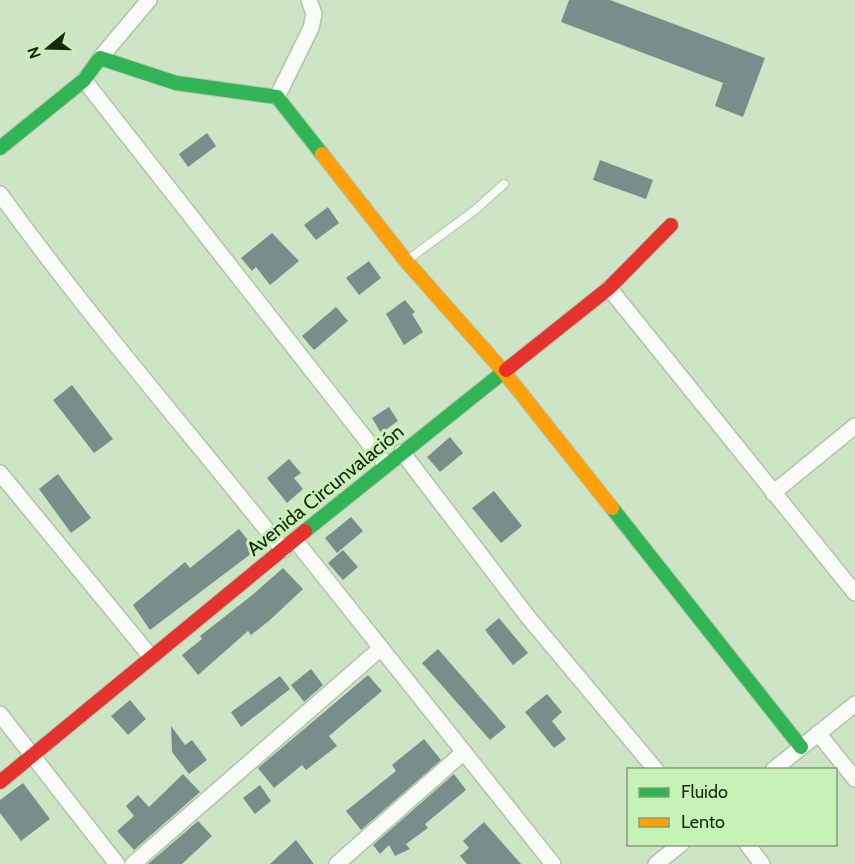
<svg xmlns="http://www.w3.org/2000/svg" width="855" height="864" font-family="Cabin,sans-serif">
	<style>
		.building { fill: #798d8a }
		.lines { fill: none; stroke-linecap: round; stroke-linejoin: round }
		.lane-casing { stroke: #b1c3aa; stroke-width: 10 }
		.street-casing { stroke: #b1c3aa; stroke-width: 18 }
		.fast-casing { stroke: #b1c3aa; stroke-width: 16 }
		.slow-casing { stroke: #b1c3aa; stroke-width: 16 }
		.jam-casing { stroke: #b1c3aa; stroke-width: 16 }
		.lane { stroke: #f8fbf6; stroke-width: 8 }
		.street { stroke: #f8fbf6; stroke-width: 15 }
		.fast { stroke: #30b455; stroke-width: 14 }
		.slow { stroke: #ff9f0a; stroke-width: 14 }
		.jam { stroke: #e5322d; stroke-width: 14 }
		.labels { text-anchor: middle; stroke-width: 6; stroke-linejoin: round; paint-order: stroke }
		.street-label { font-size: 20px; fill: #172711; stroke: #c7f2b7 }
	</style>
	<rect width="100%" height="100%" fill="#cde5c4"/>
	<g class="building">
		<path d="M 569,0 L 610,0 L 765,58 L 743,117 L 715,106 L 723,83 L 561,22 Z"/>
		<path d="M 207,133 L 216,146 L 188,167 L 179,154 Z"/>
		<path d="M 600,160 L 653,180 L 646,199 L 593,180 Z"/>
		<path d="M 328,207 L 339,223 L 316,240 L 304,225 Z"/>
		<path d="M 272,233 L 299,261 L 270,285 L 256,267 L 252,271 L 241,258 Z"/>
		<path d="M 369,261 L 381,278 L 359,295 L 346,278 Z"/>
		<path d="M 405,300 L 415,312 L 412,314 L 423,332 L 404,345 L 386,314 Z"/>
		<path d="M 336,307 L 348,321 L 314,350 L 302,336 Z"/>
		<path d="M 72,385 L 113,439 L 94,453 L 53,400 Z"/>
		<path d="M 389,407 L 398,421 L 381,433 L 372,418 Z"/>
		<path d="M 450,437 L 463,453 L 440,472 L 427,457 Z"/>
		<path d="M 289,459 L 301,473 L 294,478 L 303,489 L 287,503 L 267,478 Z"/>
		<path d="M 58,474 L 91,518 L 71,533 L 39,489 Z"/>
		<path d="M 494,491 L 522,526 L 501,543 L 472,508 Z"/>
		<path d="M 351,517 L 363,531 L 337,553 L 325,538 Z"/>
		<path d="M 239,529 L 256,550 L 150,630 L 133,605 L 185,562 L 190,568 Z"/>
		<path d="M 343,550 L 358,567 L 343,580 L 328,563 Z"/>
		<path d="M 283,568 L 303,589 L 270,620 L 251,635 L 248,631 L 198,675 L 182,655 L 202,639 L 200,636 L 251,596 Z"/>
		<path d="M 499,618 L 528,653 L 513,665 L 485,630 Z"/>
		<path d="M 438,649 L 506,727 L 490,740 L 422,663 Z"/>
		<path d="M 311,669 L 323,685 L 304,702 L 291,685 Z"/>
		<path d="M 368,675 L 382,691 L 329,736 L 337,746 L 306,770 L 302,765 L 274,788 L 258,768 Z"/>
		<path d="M 280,676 L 290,689 L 241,727 L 231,712 Z"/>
		<path d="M 547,694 L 562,712 L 552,721 L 566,739 L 554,748 L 525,712 Z"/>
		<path d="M 130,700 L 146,719 L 128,735 L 111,716 Z"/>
		<path d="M 171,726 L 185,745 L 192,740 L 207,760 L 189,774 L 172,752 Z"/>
		<path d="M 424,739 L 441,760 L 361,830 L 346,811 L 396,771 L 392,765 Z"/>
		<path d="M 183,774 L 200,792 L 134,850 L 117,831 L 134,816 L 126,806 L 138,795 L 149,807 Z"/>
		<path d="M 454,774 L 466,790 L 425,824 L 428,828 L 406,844 L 410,849 L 395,856 L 389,845 L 380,854 L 373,845 Z"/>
		<path d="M 23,783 L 50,819 L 21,841 L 0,813 L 0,800 Z"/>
		<path d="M 260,785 L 271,801 L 255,814 L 243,798 Z"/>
		<path d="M 198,821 L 212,836 L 182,864 L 148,864 Z"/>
		<path d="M 484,822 L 521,864 L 467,864 L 460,856 L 469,848 L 463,841 Z"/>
		<path d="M 296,840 L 314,864 L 270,864 Z"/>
	</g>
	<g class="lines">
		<g class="lane-casing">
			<path id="lane" d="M 409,259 L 475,210 L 504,184"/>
		</g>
		<g class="street-casing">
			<g id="street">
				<path d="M 100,58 L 149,0"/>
				<path d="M 84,80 L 386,465"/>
				<path d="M 277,97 L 311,28 L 314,14 L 309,0"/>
				<path d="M 0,194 C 89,317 188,431 283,550"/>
				<path d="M 609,288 L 855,593"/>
				<path d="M 402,452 L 528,617 L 656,770"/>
				<path d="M 0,473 L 151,657"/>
				<path d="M 773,493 L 855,426"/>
				<path d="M 295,540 L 553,864"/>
				<path d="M 0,714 L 117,864"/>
				<path d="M 818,733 L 855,779"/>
				<path d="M 773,770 L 855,704"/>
				<path d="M 747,844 L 762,864"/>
				<path d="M 133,864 L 381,648"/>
				<path d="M 337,864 L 464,752"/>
				<path d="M 656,864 L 681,844"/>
			</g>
		</g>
		<g class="fast-casing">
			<g id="fast">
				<path d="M 0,148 L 84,80 L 100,58 L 176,83 L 277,97 L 322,154"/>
				<path d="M 612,508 L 801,747"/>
				<path d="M 305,531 L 506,370"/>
			</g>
		</g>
		<g class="slow-casing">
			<path id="slow" d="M 322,154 L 406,261 L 504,372 L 612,508"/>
		</g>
		<g class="jam-casing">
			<g id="jam">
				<path d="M 506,370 L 609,288 L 671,225"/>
				<path d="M 0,782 L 305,531"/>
			</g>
		</g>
		<use href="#lane" class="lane"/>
		<use href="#street" class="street"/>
		<use href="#fast" class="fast"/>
		<use href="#slow" class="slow"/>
		<use href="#jam" class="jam"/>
	</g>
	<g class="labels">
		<g class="street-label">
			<text transform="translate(325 490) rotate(-39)" y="7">Avenida Circunvalación</text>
		</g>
	</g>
	<rect x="627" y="768" width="210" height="78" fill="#c7f2b7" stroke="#81a175" stroke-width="1.5"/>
	<rect x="639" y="788" width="30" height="9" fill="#30b455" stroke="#81a175" stroke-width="1.5"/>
	<text x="681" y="798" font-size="18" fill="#172711">Fluido</text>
	<rect x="639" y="818" width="30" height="9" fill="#ff9f0a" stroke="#81a175" stroke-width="1.5"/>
	<text x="681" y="828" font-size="18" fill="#172711">Lento</text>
	<g transform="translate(48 48) rotate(251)" stroke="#c7f2b7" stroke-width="4.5" paint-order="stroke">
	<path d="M0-4.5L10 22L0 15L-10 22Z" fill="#172711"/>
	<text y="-9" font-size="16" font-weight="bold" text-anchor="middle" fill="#172711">N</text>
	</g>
</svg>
